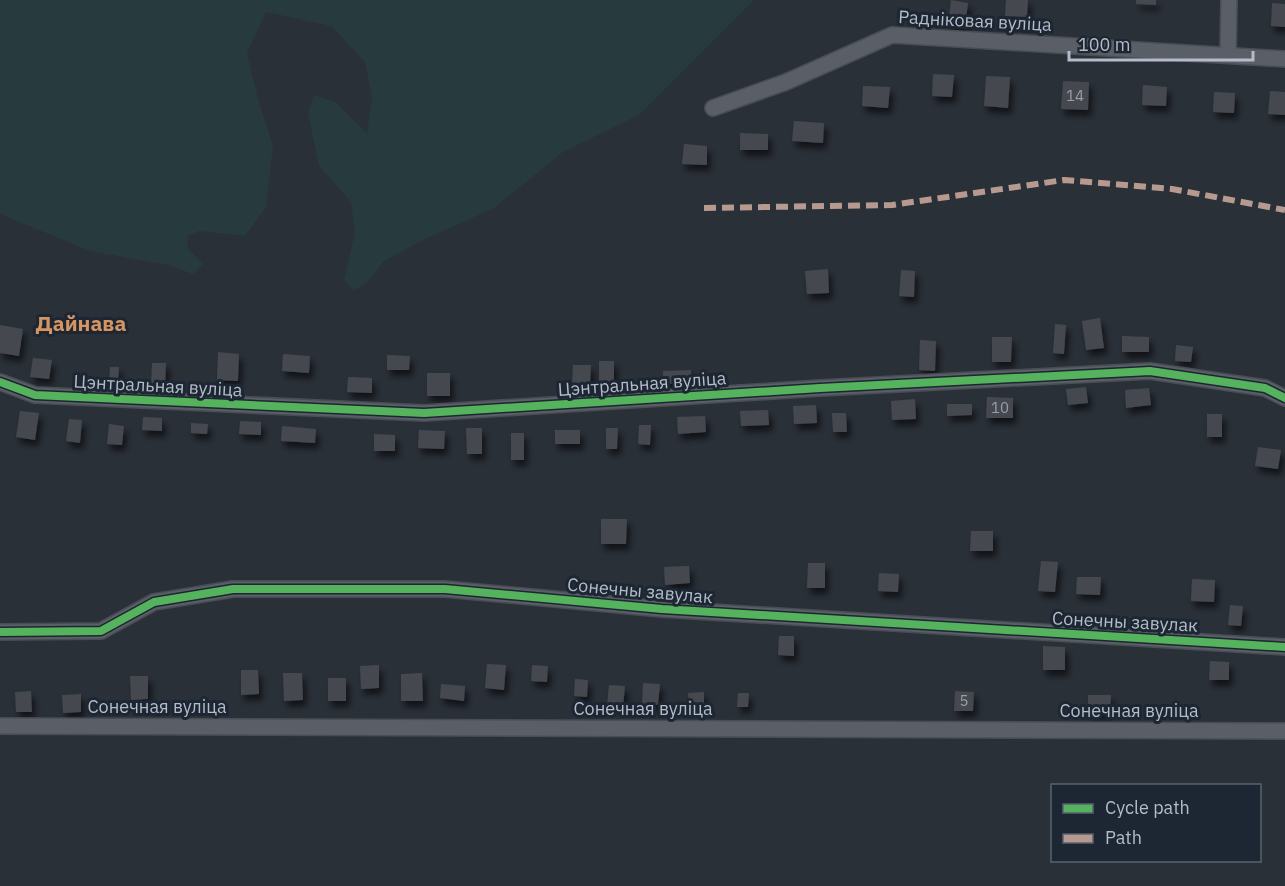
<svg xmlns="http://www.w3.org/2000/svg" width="1285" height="886" font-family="'IBM Plex Sans',sans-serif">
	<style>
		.green { fill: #273a3e }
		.building { fill: #444950; filter: url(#shadow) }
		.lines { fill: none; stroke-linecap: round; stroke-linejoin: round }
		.minor-casing { stroke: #484c53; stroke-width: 18 }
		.minor { stroke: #5a5e66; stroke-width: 15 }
		.quiet { stroke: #b69a8f; stroke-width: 6; stroke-dasharray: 12 6; stroke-linecap: butt }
		.cycleway-casing { stroke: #1d2633; stroke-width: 11 }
		.cycleway { stroke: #56b35d; stroke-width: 8 }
		.labels { text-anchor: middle; stroke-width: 6; stroke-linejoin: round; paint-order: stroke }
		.number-label { font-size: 15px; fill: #989fab }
		.street-label { font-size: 18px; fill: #b4bcc9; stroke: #1d2633 }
		.quarter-label { font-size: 21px; font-weight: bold; fill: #d59563; stroke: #1d2633 }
	</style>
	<defs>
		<filter id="shadow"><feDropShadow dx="3.5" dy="6" stdDeviation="3" flood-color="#0009"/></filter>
	</defs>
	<rect width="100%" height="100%" fill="#2a3038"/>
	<path class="green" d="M 0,0 L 754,0 L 639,115 L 563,152 L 494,208 L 421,241 L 384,261 L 366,284 L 354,290 L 344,280 L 355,233 L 351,202 L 319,166 L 308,113 L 314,95 L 334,101 L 367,133 L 372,98 L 365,62 L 331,26 L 266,12 L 247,53 L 258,99 L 273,146 L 266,207 L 245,236 L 199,231 L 188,236 L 187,248 L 203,264 L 193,274 L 169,265 L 90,251 L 0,214 Z"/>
	<g class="building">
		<path d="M 951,0 L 968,3 L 965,29 L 948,27 Z"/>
		<path d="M 1006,0 L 1028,0 L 1027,17 L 1005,16 Z"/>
		<path d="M 1136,0 L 1156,0 L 1156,5 L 1136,4 Z"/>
		<path d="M 1272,3 L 1285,4 L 1285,27 L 1271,26 Z"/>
		<path d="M 933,74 L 954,75 L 952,97 L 932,96 Z"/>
		<path d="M 986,76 L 1010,77 L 1008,108 L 984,106 Z"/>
		<path d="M 1063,81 L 1089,82 L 1088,110 L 1061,109 Z"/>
		<path d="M 1143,85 L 1167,87 L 1166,106 L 1142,105 Z"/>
		<path d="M 863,86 L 890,87 L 888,108 L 862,106 Z"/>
		<path d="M 1270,91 L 1285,92 L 1285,115 L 1268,114 Z"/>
		<path d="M 1214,92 L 1235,93 L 1234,113 L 1213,112 Z"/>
		<path d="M 794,121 L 824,123 L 823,143 L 792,141 Z"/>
		<path d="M 740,133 L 768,134 L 768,150 L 740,150 Z"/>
		<path d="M 684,144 L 707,146 L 707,165 L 682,164 Z"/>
		<path d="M 828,269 L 829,293 L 807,294 L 805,271 Z"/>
		<path d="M 901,270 L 915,271 L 914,297 L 899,296 Z"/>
		<path d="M 1100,318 L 1104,348 L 1086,350 L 1082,321 Z"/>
		<path d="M 1055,324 L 1066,325 L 1064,354 L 1053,353 Z"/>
		<path d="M 0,325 L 23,329 L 19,356 L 0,353 Z"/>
		<path d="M 1122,336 L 1149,337 L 1149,352 L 1122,352 Z"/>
		<path d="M 992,337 L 1012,337 L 1011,362 L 992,362 Z"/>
		<path d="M 920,340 L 936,341 L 935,371 L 919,370 Z"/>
		<path d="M 1176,345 L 1193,347 L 1191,362 L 1175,361 Z"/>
		<path d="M 218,352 L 239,354 L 238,381 L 217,380 Z"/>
		<path d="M 283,354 L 310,356 L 309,373 L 282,371 Z"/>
		<path d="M 387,355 L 410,356 L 409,370 L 387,370 Z"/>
		<path d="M 33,358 L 52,360 L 49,379 L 30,377 Z"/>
		<rect x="599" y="361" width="15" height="24"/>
		<path d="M 152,363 L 166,363 L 165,387 L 151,387 Z"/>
		<path d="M 573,365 L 591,365 L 590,386 L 572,386 Z"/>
		<path d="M 110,367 L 119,367 L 118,384 L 109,383 Z"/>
		<path d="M 691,370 L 691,383 L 663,384 L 663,371 Z"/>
		<rect x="427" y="373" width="23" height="23"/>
		<path d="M 348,377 L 372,378 L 372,393 L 347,392 Z"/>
		<path d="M 1086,387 L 1088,403 L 1068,405 L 1066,389 Z"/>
		<path d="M 1149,388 L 1151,405 L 1126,408 L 1125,390 Z"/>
		<path d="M 987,397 L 1013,398 L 1013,418 L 986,418 Z"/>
		<path d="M 915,399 L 916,419 L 892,420 L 891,401 Z"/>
		<path d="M 947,404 L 972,404 L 972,415 L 947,416 Z"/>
		<path d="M 816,405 L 817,423 L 794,424 L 793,406 Z"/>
		<path d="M 768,410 L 769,425 L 741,426 L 740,411 Z"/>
		<path d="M 20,411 L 39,413 L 35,440 L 16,437 Z"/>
		<path d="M 832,413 L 846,413 L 847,432 L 833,432 Z"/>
		<rect x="1207" y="414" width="15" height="23"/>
		<path d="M 705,416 L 706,432 L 678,434 L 677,417 Z"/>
		<path d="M 143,417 L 162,418 L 162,431 L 142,430 Z"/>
		<path d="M 69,419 L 82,420 L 80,443 L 66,441 Z"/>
		<path d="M 240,421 L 261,422 L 261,435 L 239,434 Z"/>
		<path d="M 191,423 L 208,424 L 207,434 L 191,433 Z"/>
		<path d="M 109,424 L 124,426 L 122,445 L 107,444 Z"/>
		<path d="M 639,425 L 651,425 L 650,445 L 638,444 Z"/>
		<path d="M 282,426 L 316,429 L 315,443 L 281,441 Z"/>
		<path d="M 466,428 L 482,428 L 482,454 L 467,454 Z"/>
		<path d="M 606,428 L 618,428 L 617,449 L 606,449 Z"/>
		<path d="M 419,430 L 445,431 L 444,449 L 418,448 Z"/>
		<rect x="555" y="430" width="25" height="14"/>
		<rect x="511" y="433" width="13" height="27"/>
		<path d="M 374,434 L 395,435 L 395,451 L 374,451 Z"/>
		<path d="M 1258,447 L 1281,450 L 1278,469 L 1255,466 Z"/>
		<path d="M 601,519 L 627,519 L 626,544 L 601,544 Z"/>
		<path d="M 971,531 L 993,531 L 993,551 L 970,551 Z"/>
		<path d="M 1041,561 L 1058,562 L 1055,592 L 1038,591 Z"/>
		<path d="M 808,563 L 825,563 L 825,588 L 807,588 Z"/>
		<path d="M 689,566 L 690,583 L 665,585 L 664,567 Z"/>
		<path d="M 879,573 L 899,574 L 898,592 L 878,591 Z"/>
		<path d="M 1077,577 L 1101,577 L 1100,595 L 1076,594 Z"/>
		<path d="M 1192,579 L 1215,580 L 1214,602 L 1191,601 Z"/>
		<path d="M 1230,605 L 1243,606 L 1241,626 L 1228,625 Z"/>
		<path d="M 779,636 L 794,636 L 794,656 L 778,655 Z"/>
		<path d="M 1043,646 L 1065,647 L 1065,670 L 1043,670 Z"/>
		<path d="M 1210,661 L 1229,662 L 1229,680 L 1209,680 Z"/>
		<path d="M 487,664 L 506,665 L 504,690 L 485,688 Z"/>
		<path d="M 379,665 L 379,688 L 361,689 L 360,666 Z"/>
		<path d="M 532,665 L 548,666 L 547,682 L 531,681 Z"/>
		<path d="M 241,670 L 258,670 L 259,694 L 241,695 Z"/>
		<path d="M 283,673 L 302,673 L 303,700 L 284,701 Z"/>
		<path d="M 422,673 L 423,701 L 401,701 L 401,674 Z"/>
		<path d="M 130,676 L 148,676 L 148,699 L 131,700 Z"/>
		<rect x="328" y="678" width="18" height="23"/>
		<path d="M 575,679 L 588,680 L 587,697 L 574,696 Z"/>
		<path d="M 643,683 L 660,684 L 658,705 L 642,704 Z"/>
		<path d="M 441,684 L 465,686 L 464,701 L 440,698 Z"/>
		<path d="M 609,685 L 625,686 L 623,707 L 607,706 Z"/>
		<path d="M 31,691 L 32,712 L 16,712 L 15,692 Z"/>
		<path d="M 955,691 L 974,692 L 973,711 L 954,711 Z"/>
		<path d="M 704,692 L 704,708 L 689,708 L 688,693 Z"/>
		<path d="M 738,693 L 749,693 L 748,707 L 737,707 Z"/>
		<path d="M 81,694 L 81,712 L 63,713 L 62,695 Z"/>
		<path d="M 1088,695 L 1111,695 L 1110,713 L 1088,713 Z"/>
	</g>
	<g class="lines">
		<g class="minor-casing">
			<g id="minor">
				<path d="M 1228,54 L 1229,0"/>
				<path d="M 713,108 L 786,82 L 892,35 L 1285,59"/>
				<path d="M 0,382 L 35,395 L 424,413 L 820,388 L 1150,371 L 1265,388 L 1285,398"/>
				<path d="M 0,632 L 101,631 L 154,602 L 233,589 L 445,589 L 662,609 L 1285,647"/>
				<path d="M 0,726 L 1285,731"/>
			</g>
		</g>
		<use href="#minor" class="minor"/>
		<path class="quiet" d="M 704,208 L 892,205 L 1064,180 L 1172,189 L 1285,210"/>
		<g class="cycleway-casing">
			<g id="cycleway">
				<path d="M 0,382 L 35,395 L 424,413 L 820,388 L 1150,371 L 1265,388 L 1285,398"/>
				<path d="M 0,632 L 101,631 L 154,602 L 233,589 L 445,589 L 662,609 L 1285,647"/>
			</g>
		</g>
		<use href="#cycleway" class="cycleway"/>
	</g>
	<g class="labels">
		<g class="number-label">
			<text x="1075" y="101">14</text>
			<text x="1000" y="413">10</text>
			<text x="964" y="706">5</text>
		</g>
		<g class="street-label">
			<text transform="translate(975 21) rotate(3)" y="6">Радніковая вуліца</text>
			<text transform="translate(642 384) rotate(-4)" y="6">Цэнтральная вуліца</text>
			<text transform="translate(158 386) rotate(3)" y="6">Цэнтральная вуліца</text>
			<text transform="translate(640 591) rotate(5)" y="6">Сонечны завулак</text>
			<text transform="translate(1125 622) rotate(3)" y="6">Сонечны завулак</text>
			<text x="157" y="713">Сонечная вуліца</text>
			<text x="643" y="715">Сонечная вуліца</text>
			<text x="1129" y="717">Сонечная вуліца</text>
		</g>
		<g class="quarter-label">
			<text x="81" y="331">Дайнава</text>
		</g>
	</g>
	<rect x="1051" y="784" width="210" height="78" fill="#1d2633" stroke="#59626f" stroke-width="1.5"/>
	<rect x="1063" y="804" width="30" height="9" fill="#56b35d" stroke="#59626f" stroke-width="1.5"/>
	<text x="1105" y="814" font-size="18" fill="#b4bcc9">Cycle path</text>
	<rect x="1063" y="834" width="30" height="9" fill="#b69a8f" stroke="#59626f" stroke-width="1.5"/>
	<text x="1105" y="844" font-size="18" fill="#b4bcc9">Path</text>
	<path d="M1069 51v9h184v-9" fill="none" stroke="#b4bcc9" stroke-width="3"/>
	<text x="1078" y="51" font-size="18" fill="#b4bcc9" stroke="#1d2633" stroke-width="4.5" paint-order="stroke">100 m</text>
</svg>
